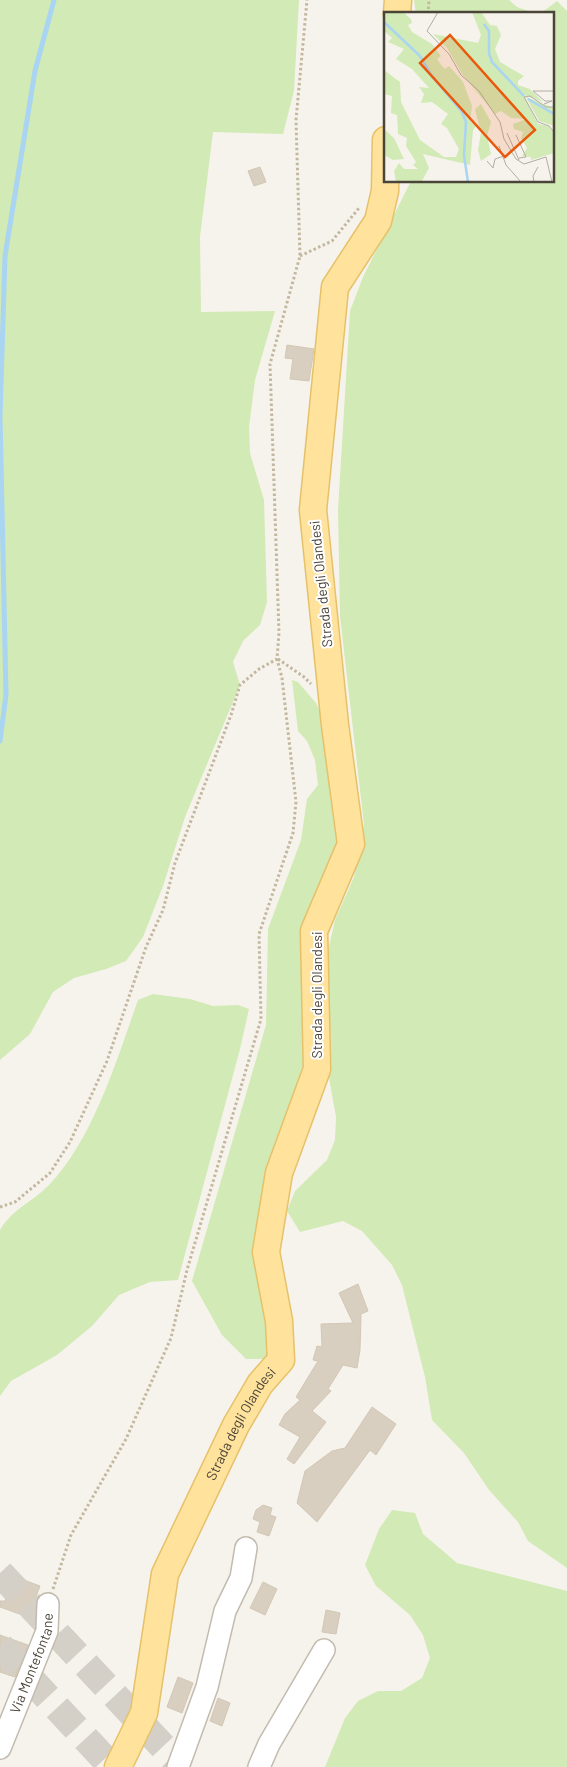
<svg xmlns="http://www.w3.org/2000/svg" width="567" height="1767" font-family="Barlow,sans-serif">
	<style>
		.green { fill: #d2eab5 }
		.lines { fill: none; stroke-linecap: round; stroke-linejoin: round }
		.stream { stroke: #a9d4f2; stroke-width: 5 }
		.building { fill: #d8cfc1; stroke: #d3c7b4 }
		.highway-tunnel { stroke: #d4d0c8; stroke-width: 28; stroke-dasharray: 28 14; stroke-linecap: butt }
		.minor-casing { stroke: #c2bbae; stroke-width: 24 }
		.major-casing { stroke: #e6c16a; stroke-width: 29 }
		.path { stroke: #c4b79f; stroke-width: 3; stroke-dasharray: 2.5 2.5; stroke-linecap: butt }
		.minor { stroke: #fff; stroke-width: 21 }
		.major { stroke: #ffe39c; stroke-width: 26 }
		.labels { text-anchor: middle; stroke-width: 4; stroke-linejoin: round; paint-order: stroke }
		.street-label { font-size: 14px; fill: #4b4439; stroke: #fff }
		.inset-river { fill: none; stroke: #a9d4f2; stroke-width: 2.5 }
		.inset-road { fill: none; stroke: #b2ada4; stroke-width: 1 }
		.view { fill: #e8590c; fill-opacity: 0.15; stroke: #e8590c; stroke-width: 2.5 }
		.inset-edge { fill: none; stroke: #4b4439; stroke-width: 2.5 }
	</style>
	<rect width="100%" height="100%" fill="#f6f3ec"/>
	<g class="green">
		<path d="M 0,0 L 299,0 L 294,91 L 283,134 L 213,132 L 200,237 L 201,312 L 275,311 L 255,380 L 249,427 L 250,453 L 264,500 L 267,602 L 260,625 L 243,641 L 233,662 L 240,685 L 185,817 L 163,886 L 143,937 L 126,961 L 106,969 L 74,978 L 53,992 L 30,1034 L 0,1060 Z"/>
		<path d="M 414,0 L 509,0 L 517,7 L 537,14 L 416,14 Z"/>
		<path d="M 557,1 L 567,11 L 567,1568 L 528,1541 L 518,1522 L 489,1490 L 464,1453 L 432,1420 L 425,1377 L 402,1285 L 392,1265 L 362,1231 L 343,1221 L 300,1232 L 287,1211 L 295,1191 L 327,1160 L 335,1140 L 336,1117 L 328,1072 L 329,1022 L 326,959 L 335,920 L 354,877 L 364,825 L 340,616 L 338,510 L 350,311 L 363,277 L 411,181 L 553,181 L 553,14 L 540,14 Z"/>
		<path d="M 292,680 L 298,682 L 316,703 L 327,727 L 343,844 L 322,888 L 309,1067 L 276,1150 L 276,1359 L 246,1359 L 222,1335 L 192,1281 L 266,1025 L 268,929 L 301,840 L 307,799 L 318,785 L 315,760 L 307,741 L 298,731 Z"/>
		<path d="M 153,994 L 190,999 L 213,1006 L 238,1005 L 249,1009 L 240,1049 L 178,1280 L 150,1282 L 119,1295 L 92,1326 L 57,1355 L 11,1381 L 0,1396 L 0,1230 C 12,1209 34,1201 50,1184 C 94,1137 117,1059 138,1000 Z"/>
		<path d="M 392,1510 L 415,1513 L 423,1534 L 457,1563 L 567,1591 L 567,1767 L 325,1767 L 345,1718 L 358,1701 L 378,1691 L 401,1691 L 422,1678 L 430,1658 L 423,1635 L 410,1615 L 376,1586 L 365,1565 L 379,1529 Z"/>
	</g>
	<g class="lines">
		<path class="stream" d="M 0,741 L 6,695 L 0,416 L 5,256 L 35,71 L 54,0"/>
	</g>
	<g class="building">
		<path d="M 260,167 L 266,182 L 254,186 L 248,171 Z"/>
		<path d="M 287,345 L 314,349 L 309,381 L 290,379 L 293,359 L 285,358 Z"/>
		<path d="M 358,1284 L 368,1311 L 361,1314 L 360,1350 L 357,1368 L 343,1365 L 328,1389 L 331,1391 L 312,1411 L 326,1422 L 294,1464 L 287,1459 L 300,1437 L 279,1425 L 285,1414 L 300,1400 L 296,1397 L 318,1361 L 313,1360 L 317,1346 L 322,1347 L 321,1324 L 353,1323 L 339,1293 Z"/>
		<path d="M 372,1407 L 396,1424 L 376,1455 L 370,1450 L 317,1522 L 297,1503 L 305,1471 L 332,1451 L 345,1448 Z"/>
		<path d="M 263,1505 L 272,1508 L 270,1515 L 276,1517 L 269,1536 L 257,1532 L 260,1522 L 253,1519 L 256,1510 Z"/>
		<path d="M 13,1576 L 40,1586 L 28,1617 L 0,1607 L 0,1601 L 5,1601 Z"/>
		<path d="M 263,1582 L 277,1589 L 265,1615 L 250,1608 Z"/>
		<path d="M 326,1610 L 340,1613 L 336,1634 L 322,1632 Z"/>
		<path d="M 0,1635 L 28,1645 L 15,1677 L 0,1672 Z"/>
		<path d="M 178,1677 L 193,1683 L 182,1713 L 167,1707 Z"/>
		<path d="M 218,1698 L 230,1703 L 222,1726 L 210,1721 Z"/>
	</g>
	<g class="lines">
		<g class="highway-tunnel">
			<path d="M 0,1573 L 182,1767"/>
			<path d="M 0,1646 L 112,1767"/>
		</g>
		<g class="minor-casing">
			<g id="minor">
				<path id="s1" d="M 0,1748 L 47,1631 L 48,1604"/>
				<path d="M 178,1767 L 207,1687 L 225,1611 L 241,1578 L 246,1548"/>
				<path d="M 259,1767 L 269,1744 L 324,1650"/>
			</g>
		</g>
		<g class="major-casing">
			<g id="major">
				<path d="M 397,14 L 398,0"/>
				<path id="s2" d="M 118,1767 L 144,1713 L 165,1574 L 236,1425 L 260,1384 L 281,1360 L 279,1321 L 266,1252 L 279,1173 L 317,1069 L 314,931 L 351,844 L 335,725 L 313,510 L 335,287 L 378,221 L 385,191 L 386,140"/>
			</g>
		</g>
		<g class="path">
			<path d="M 428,14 L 429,0"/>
			<path d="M 300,256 L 332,241 L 359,208"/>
			<path d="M 278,659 L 304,677 L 311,684"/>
			<path d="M 0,1207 L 15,1202 L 50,1173 L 70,1142 L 107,1061 L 146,947 L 163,910 L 175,863 L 231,715 L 240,685 L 259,669 L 277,659"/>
			<path d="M 53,1589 L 71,1535 L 126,1439 L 171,1338 L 187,1270 L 261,1019 L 259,934 L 293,833 L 296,802 L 282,678 L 277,659 L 279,633 L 270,364 L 300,256 L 296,120 L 307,0"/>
		</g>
		<use href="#minor" class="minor"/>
		<use href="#major" class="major"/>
	</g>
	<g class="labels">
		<g class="street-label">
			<text transform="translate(321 584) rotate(-96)" y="5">Strada degli Olandesi</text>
			<text transform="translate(317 995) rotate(-90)" y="5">Strada degli Olandesi</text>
			<text dy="5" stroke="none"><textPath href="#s2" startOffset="369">Strada degli Olandesi</textPath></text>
			<text dy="5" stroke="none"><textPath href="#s1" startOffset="91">Via Montefontane</textPath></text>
		</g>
	</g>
	<g transform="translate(384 12)">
		<rect width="170" height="170" fill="#f6f3ec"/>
		<path d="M 0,0 L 19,0 L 27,7 L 28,11 L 24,13 L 28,20 L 48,32 L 57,44 L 53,47 L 58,54 L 61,57 L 65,54 L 79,70 L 88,94 L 86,109 L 92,114 L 89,118 L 86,153 L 39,142 L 45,156 L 38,169 L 12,170 L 10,159 L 15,151 L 20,157 L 34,157 L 29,153 L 32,150 L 22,134 L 23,126 L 14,122 L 13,103 L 7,101 L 8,84 L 0,82 L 0,58 L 16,70 L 17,90 L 36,128 L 60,145 L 72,145 L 75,137 L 63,116 L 57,112 L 64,102 L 48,90 L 37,91 L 40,82 L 35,75 L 45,76 L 28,57 L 12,47 L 20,37 L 4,30 L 8,26 L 0,19 ZM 88,0 L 97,0 L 106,13 L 113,14 L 117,23 L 111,37 L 116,50 L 140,64 L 134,69 L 134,73 L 146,77 L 159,90 L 140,83 L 154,112 L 164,114 L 170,120 L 170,141 L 147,148 L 147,145 L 138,144 L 143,136 L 137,126 L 139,120 L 130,117 L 129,112 L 143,107 L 127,106 L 117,99 L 111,102 L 78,62 L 63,36 L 49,22 L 94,31 L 97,23 ZM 142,85 L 170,96 L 170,114 L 155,109 ZM 97,92 L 107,110 L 103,124 L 107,142 L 97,149 L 94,138 L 97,121 L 91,97 ZM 0,117 L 10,126 L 20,147 L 9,148 L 0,143 Z" fill="#d2eab5"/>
		<path class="inset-river" d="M 0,10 L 36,44 L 48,64 L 78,100 L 82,110 L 80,143 L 84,170M 100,12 L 105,19 L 105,41 L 108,50 L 140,84M 144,87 L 170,102"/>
		<path class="inset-road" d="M 54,0 L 43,19 L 65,42 L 77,63 L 95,79 L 116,110 L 120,127 L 132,147 L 140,152 L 162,145 L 168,170M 160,92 L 168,89 L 161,89 L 149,79 L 170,79M 170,95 L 162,95 L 146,84 L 140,85 L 154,110 L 165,114 L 170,120M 123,121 L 135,148M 132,123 L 142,145 L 135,146M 115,134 L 122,153 L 137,170M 103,149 L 109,156 L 111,147 L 120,144M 150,170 L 149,164 L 154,155"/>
		<path class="view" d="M 66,23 L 151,118 L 121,145 L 36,51 Z"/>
		<rect width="170" height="170" class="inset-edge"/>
	</g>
</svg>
